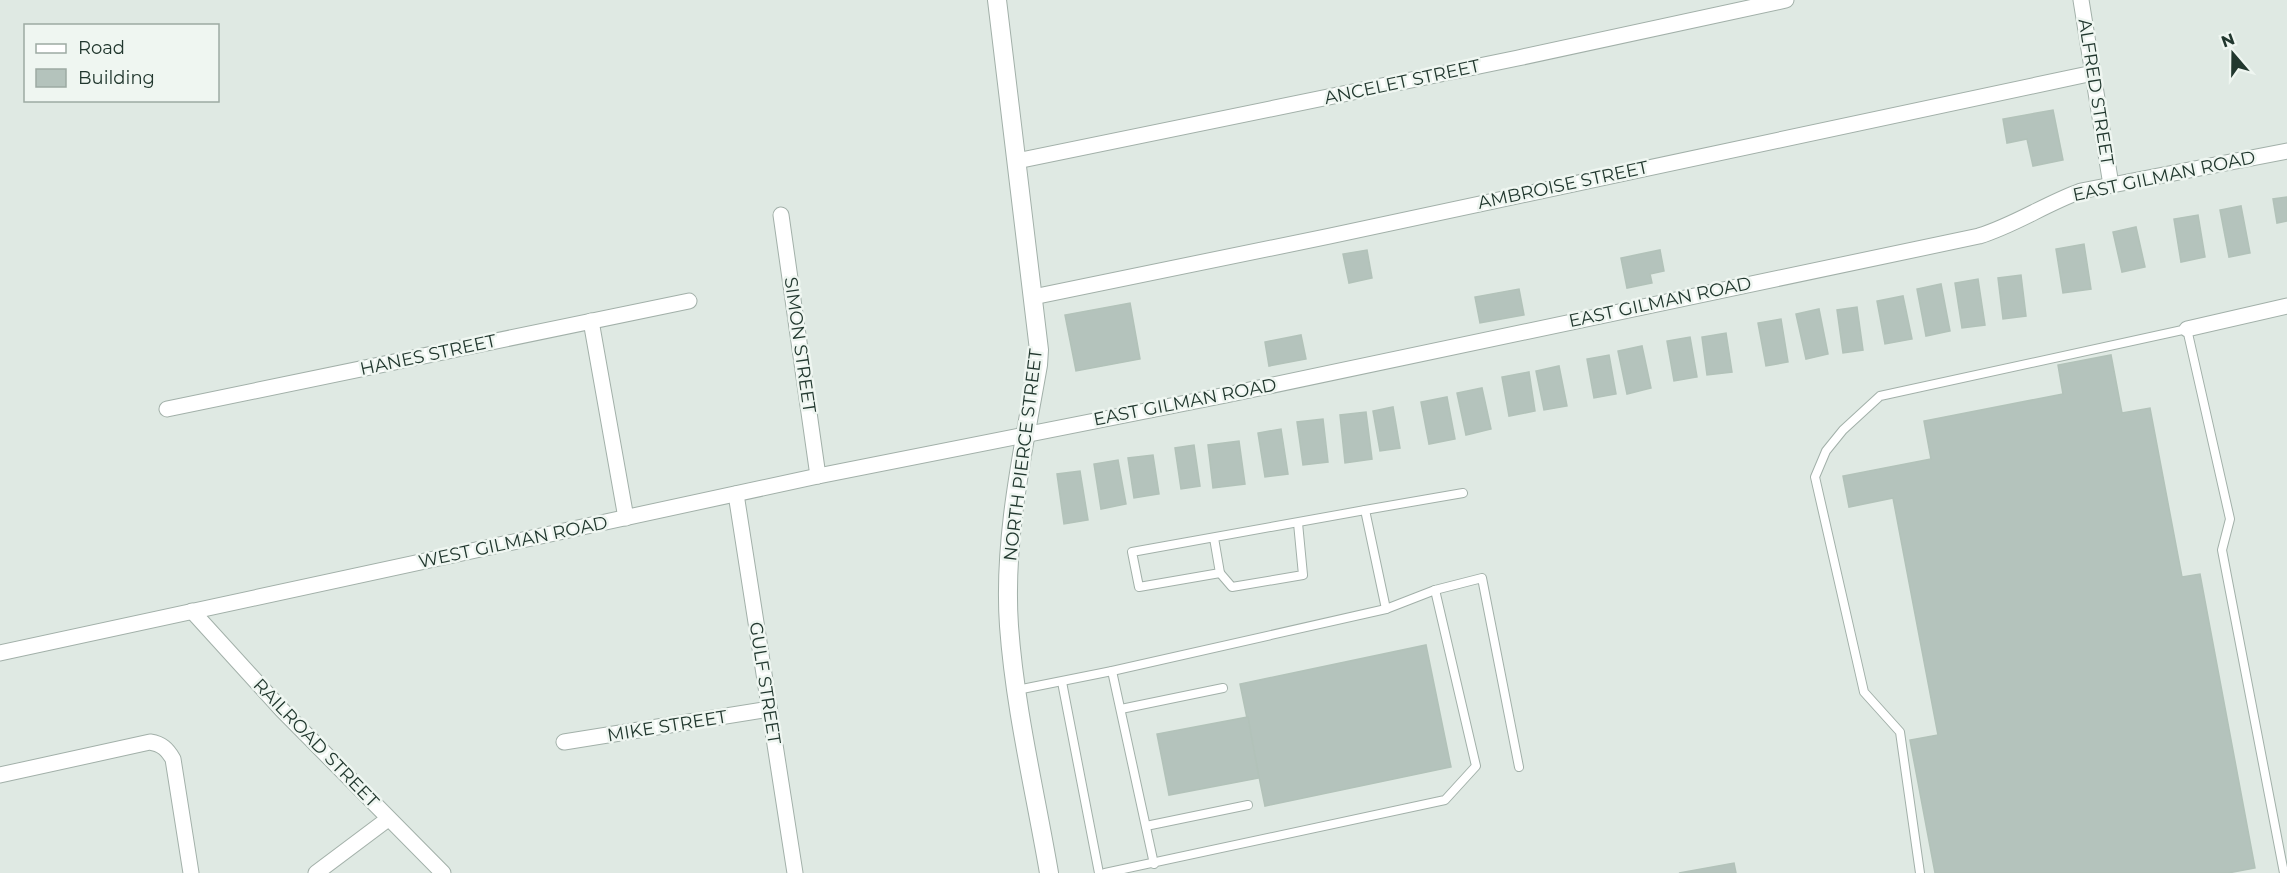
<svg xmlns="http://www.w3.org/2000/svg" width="2287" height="873" font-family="Montserrat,sans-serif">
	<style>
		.building { fill: #b4c3bc; stroke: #b2c2b9; stroke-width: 1.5 }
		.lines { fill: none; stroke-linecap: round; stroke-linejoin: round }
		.service-casing { stroke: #a2b0a9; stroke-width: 10 }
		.minor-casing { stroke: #a2b0a9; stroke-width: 17 }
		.tertiary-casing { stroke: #a2b0a9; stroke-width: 20 }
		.service { stroke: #fff; stroke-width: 8 }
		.minor { stroke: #fff; stroke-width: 15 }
		.tertiary { stroke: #fff; stroke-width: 18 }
		.labels { text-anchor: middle; stroke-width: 5; stroke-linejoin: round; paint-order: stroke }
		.street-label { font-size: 18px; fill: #21372e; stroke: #eff6f1 }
	</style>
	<rect width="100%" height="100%" fill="#dfe9e3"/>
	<g class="building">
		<path d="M 2053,110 L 2063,160 L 2033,166 L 2027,139 L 2007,143 L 2003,119 Z"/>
		<path d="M 2287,197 L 2287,221 L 2277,223 L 2273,199 Z"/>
		<path d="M 2241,206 L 2250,253 L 2229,257 L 2220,210 Z"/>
		<path d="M 2198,215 L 2205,257 L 2181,262 L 2174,219 Z"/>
		<path d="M 2136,227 L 2145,267 L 2122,272 L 2113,232 Z"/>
		<path d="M 2084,244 L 2091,289 L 2063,293 L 2056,249 Z"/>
		<path d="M 1367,250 L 1372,278 L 1349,283 L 1343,254 Z"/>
		<path d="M 1660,250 L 1664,271 L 1650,274 L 1652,283 L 1627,288 L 1621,258 Z"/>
		<path d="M 2021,275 L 2026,316 L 2003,319 L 1998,278 Z"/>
		<path d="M 1978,279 L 1985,325 L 1962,328 L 1955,283 Z"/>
		<path d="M 1941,284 L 1950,331 L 1926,336 L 1917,289 Z"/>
		<path d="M 1519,289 L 1524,315 L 1480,323 L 1475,297 Z"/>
		<path d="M 1903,296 L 1912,339 L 1885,344 L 1877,301 Z"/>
		<path d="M 1130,303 L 1140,359 L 1076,371 L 1065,315 Z"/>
		<path d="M 1857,307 L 1863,350 L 1843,353 L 1837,310 Z"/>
		<path d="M 1819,309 L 1828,354 L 1806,359 L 1796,314 Z"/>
		<path d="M 1781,319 L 1788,362 L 1766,366 L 1758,323 Z"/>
		<path d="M 1726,333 L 1732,372 L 1707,375 L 1702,337 Z"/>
		<path d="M 1301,335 L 1306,359 L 1269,366 L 1265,342 Z"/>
		<path d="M 1690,337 L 1697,377 L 1674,381 L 1667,341 Z"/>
		<path d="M 1642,346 L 1651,388 L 1627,394 L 1618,351 Z"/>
		<path d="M 1609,355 L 1616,394 L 1594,398 L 1587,359 Z"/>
		<path d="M 2111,355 L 2122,413 L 2150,408 L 2182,577 L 2200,574 L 2255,868 L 2228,873 L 1935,873 L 1910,740 L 1938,735 L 1893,498 L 1849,507 L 1843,476 L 1931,459 L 1924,421 L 2063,394 L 2058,365 Z"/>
		<path d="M 1559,366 L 1567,406 L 1544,410 L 1536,371 Z"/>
		<path d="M 1529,372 L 1535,411 L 1509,416 L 1502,377 Z"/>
		<path d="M 1482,388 L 1491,429 L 1466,435 L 1457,393 Z"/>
		<path d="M 1447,397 L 1455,439 L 1429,444 L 1421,402 Z"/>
		<path d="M 1393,407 L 1400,448 L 1380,451 L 1373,411 Z"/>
		<path d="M 1366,412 L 1372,459 L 1345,463 L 1340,415 Z"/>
		<path d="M 1323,419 L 1328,462 L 1303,465 L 1297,422 Z"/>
		<path d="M 1281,429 L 1288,474 L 1265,477 L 1258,433 Z"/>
		<path d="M 1239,441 L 1245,484 L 1213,488 L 1208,445 Z"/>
		<path d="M 1194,445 L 1200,486 L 1181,489 L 1175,448 Z"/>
		<path d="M 1153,455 L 1159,494 L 1134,498 L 1128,458 Z"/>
		<path d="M 1118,460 L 1126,504 L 1101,509 L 1094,464 Z"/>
		<path d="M 1080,471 L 1088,520 L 1064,524 L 1057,474 Z"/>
		<path d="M 1426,645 L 1451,767 L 1265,806 L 1240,684 Z"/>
		<path d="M 1248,717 L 1259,778 L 1169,795 L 1157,734 Z"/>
		<path d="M 1734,863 L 1736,873 L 1679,873 Z"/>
	</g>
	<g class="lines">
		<g class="service-casing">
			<g id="service">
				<path d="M 1365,510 L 1463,493"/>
				<path d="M 1214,538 L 1220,573 L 1139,587 L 1132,552 L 1365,510 L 1386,609"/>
				<path d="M 1220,573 L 1232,587 L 1303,575 L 1298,523"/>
				<path d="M 1435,590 L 1482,578 L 1519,767"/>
				<path d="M 1112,671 L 1154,864"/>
				<path d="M 1062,682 L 1099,873"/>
				<path d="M 1017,690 L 1112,671 L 1386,609 L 1435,590 L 1476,766 L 1445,800 L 1105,873"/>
				<path d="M 1121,709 L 1223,688"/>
				<path d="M 1146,826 L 1248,805"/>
				<path d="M 1920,873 L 1900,732 L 1864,692 L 1815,477 L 1826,451 L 1843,430 L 1880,396 L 2187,329 L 2230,519 L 2222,550 L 2284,873"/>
			</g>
		</g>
		<g class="minor-casing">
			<g id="minor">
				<path d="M 2081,0 L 2111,185"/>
				<path d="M 1017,161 L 1518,58 L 1786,0"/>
				<path d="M 781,215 L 818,476"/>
				<path d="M 1033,297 L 1330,236 L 2093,73"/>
				<path d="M 591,321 L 626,518"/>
				<path d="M 2187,329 L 2287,306"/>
				<path d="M 167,409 L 689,301"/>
				<path d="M 736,494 L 795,873"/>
				<path d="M 192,611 L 282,710 L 443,873"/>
				<path d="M 0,653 L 818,476 L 1226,395 L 1979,236 C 2015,225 2045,204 2081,191 L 2287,151"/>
				<path d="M 564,742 L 769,709"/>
				<path d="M 0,775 L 150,742 C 162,744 167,749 173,759 L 191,873"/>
				<path d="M 316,873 L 388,819"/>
			</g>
		</g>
		<g class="tertiary-casing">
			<path id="tertiary" d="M 997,0 L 1039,350 L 1038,365 C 1023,451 1003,539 1009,626 C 1015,709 1035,791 1049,873"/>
		</g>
		<use href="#service" class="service"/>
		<use href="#minor" class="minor"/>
		<use href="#tertiary" class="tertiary"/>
	</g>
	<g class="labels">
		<g class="street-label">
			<text transform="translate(1402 82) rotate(-12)" y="6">ANCELET STREET</text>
			<text transform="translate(2096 92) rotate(81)" y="6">ALFRED STREET</text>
			<text transform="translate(2164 176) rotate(-12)" y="6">EAST GILMAN ROAD</text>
			<text transform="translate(1563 185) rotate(-12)" y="6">AMBROISE STREET</text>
			<text transform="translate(1660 302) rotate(-12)" y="6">EAST GILMAN ROAD</text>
			<text transform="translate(800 345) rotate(82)" y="6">SIMON STREET</text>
			<text transform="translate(428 355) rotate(-12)" y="6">HANES STREET</text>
			<text transform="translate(1185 402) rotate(-11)" y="6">EAST GILMAN ROAD</text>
			<text transform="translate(1023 455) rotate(-83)" y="6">NORTH PIERCE STREET</text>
			<text transform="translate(513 542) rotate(-12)" y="6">WEST GILMAN ROAD</text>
			<text transform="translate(765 683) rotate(81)" y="6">GULF STREET</text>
			<text transform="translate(667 726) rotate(-9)" y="6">MIKE STREET</text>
			<text transform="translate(316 743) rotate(46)" y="6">RAILROAD STREET</text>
		</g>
	</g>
	<rect x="24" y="24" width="195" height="78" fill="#eff6f1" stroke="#9daaa3" stroke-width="1.5"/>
	<rect x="36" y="44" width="30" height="9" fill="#ffffff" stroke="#9daaa3" stroke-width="1.5"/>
	<text x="78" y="54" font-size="18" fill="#21372e">Road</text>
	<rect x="36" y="69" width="30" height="18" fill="#b4c3bc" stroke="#9daaa3" stroke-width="1.5"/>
	<text x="78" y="84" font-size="18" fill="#21372e">Building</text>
	<g transform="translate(2233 54) rotate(340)" stroke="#eff6f1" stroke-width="4.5" paint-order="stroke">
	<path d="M0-4.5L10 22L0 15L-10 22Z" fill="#21372e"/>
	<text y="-9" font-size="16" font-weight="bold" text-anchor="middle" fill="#21372e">N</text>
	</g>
</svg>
